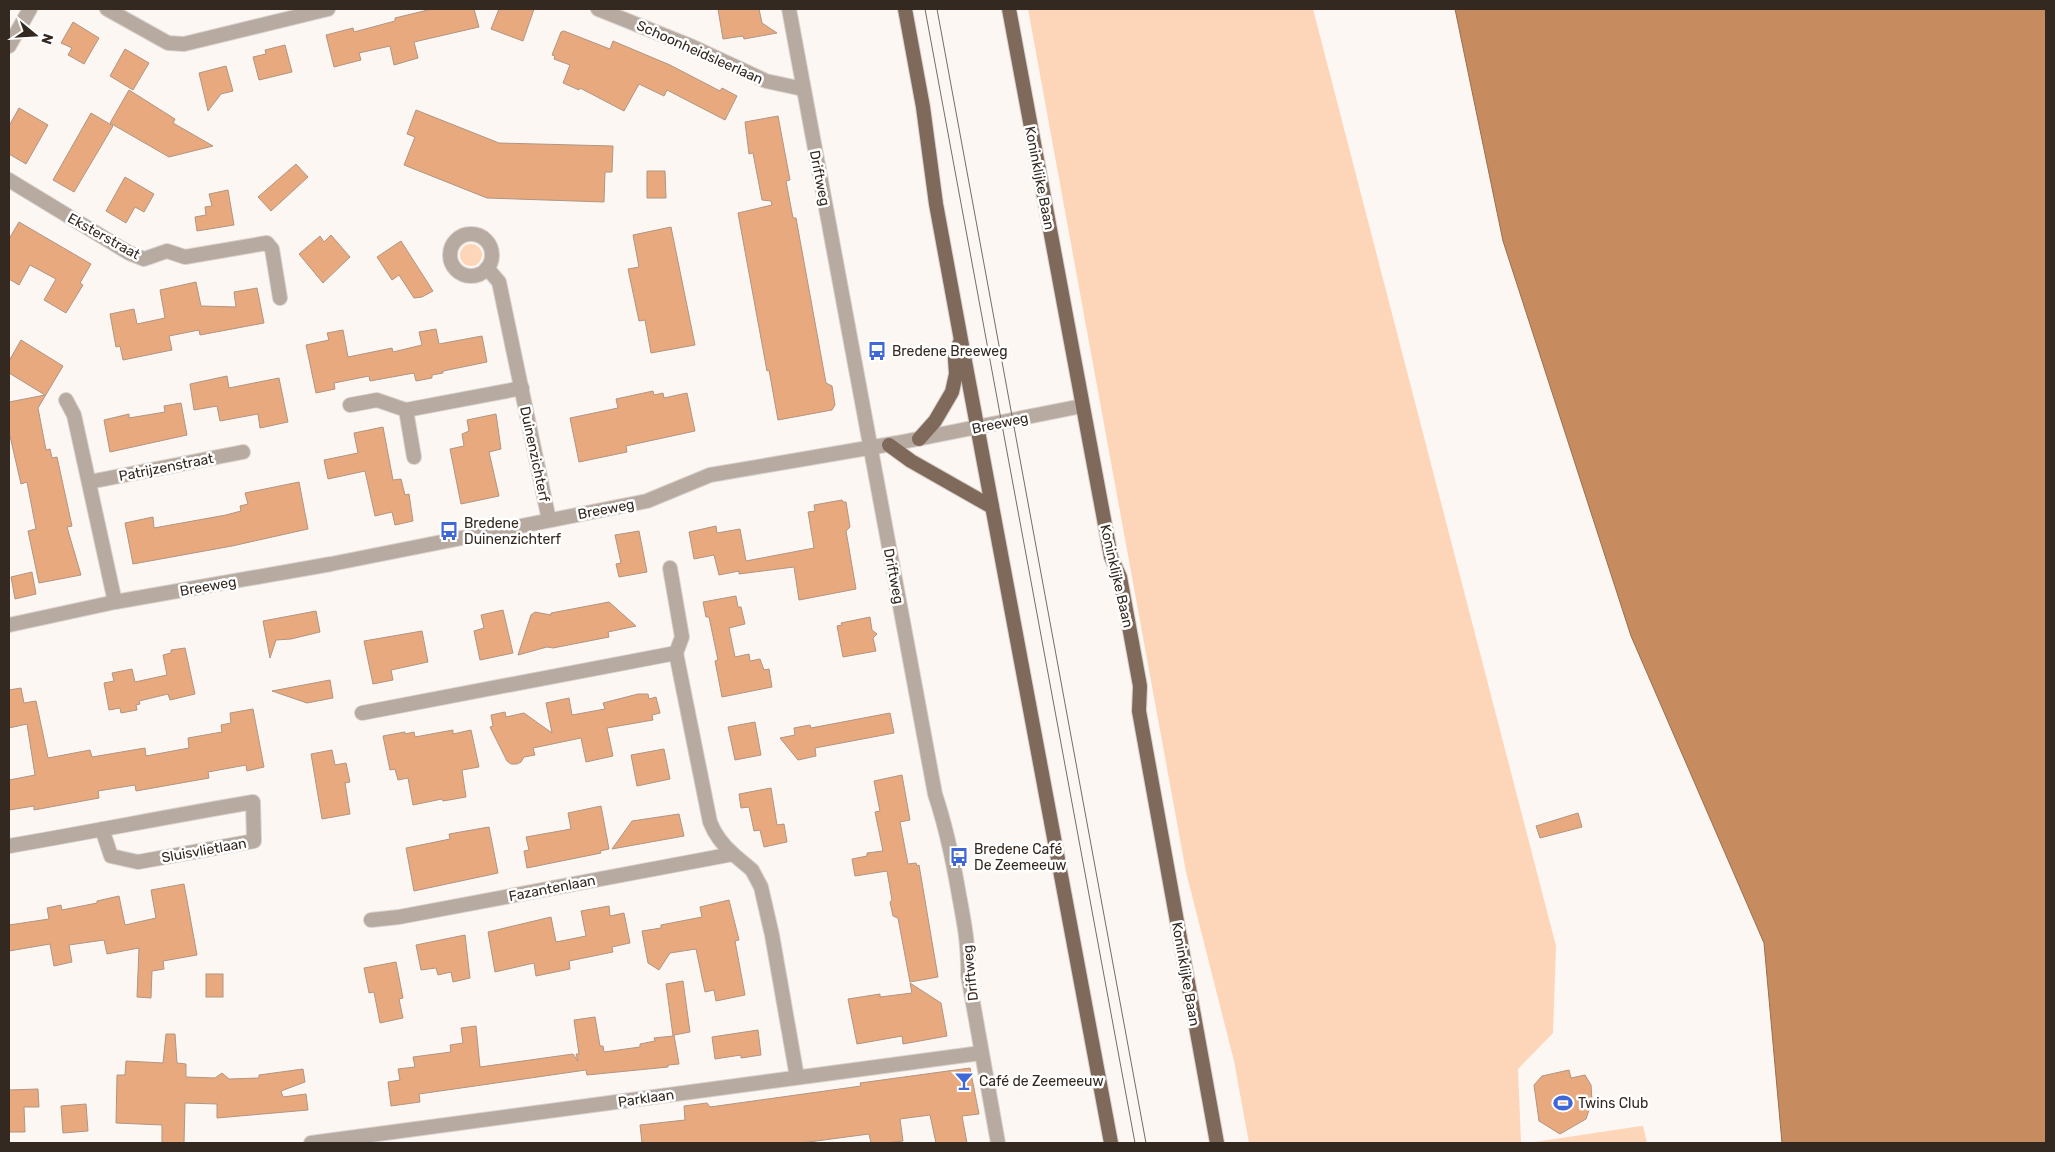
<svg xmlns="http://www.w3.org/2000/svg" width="2055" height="1152" font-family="Rubik,sans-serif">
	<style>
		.green { fill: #fdd5b9 }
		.water { fill: #c78b60; stroke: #9b6e4d }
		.building { fill: #e7a97d; stroke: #b19582 }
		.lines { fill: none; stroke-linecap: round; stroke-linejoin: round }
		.minor-casing { stroke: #d9d2cd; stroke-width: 16 }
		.tertiary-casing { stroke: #d9d2cd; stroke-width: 16 }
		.primary-casing { stroke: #d9d2cd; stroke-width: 16 }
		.minor { stroke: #b7aaa1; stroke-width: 14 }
		.tertiary { stroke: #b7aaa1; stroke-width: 14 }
		.primary { stroke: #7f695a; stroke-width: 14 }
		.tram { stroke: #766c66; stroke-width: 1 }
		.labels { text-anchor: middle; stroke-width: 5; stroke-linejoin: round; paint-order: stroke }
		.street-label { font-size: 14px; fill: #342921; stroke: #fff }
		.poi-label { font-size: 14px; fill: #342921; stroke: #fff; text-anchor: start }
	</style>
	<rect width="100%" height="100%" fill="#fdf7f3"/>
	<g class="green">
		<path d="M 1028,9 L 1313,9 L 1556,946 L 1553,1033 L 1518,1069 L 1521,1143 L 1249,1143 L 1234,1061 L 1186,872 Z"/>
		<circle cx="471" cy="255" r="11"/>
		<path d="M 1643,1126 L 1647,1143 L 1528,1143 L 1641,1126 Z"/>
	</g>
	<path class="water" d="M 1455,9 L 2046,9 L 2046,1143 L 1782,1143 L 1764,943 L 1631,636 L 1503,241 Z"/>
	<g class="building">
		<path d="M 432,9 L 474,9 L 479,27 L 414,42 L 418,58 L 394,65 L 390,46 L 359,53 L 361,60 L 334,67 L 326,35 L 353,28 L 354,32 L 395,21 L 395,18 Z"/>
		<path d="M 499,9 L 534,9 L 523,41 L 491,29 Z"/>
		<path d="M 718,9 L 759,9 L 762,23 L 777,33 L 744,39 L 743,36 L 723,39 Z"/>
		<path d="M 73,22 L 99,38 L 84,64 L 68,55 L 72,48 L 61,43 Z"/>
		<path d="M 564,31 L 610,49 L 613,41 L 670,65 L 720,91 L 722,88 L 737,96 L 725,120 L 667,90 L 664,96 L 639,84 L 624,111 L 580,88 L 579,90 L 563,83 L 570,65 L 554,59 L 555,56 L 552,55 L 561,32 Z"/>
		<path d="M 285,45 L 292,72 L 259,80 L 253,57 L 266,54 L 265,50 Z"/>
		<path d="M 125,49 L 149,63 L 133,90 L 110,76 Z"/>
		<path d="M 226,66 L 233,91 L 221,94 L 208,111 L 199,73 Z"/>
		<path d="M 129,90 L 175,119 L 173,123 L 213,146 L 169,157 L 110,123 Z"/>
		<path d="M 19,108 L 48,125 L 26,164 L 9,154 L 9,126 Z"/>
		<path d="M 416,110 L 499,143 L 613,146 L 612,172 L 605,172 L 604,202 L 487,198 L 404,165 L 415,137 L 407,134 Z"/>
		<path d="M 91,113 L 113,126 L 74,192 L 53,180 Z"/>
		<path d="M 778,116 L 790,180 L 786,181 L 793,218 L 796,218 L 826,383 L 832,386 L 835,405 L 832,410 L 778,420 L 769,370 L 767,371 L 738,213 L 772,205 L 771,201 L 762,200 L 753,153 L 749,154 L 745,122 Z"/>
		<path d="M 296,164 L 308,177 L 271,211 L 258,197 Z"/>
		<path d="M 647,171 L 665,171 L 666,198 L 647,198 Z"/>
		<path d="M 125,177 L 154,194 L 144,212 L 135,207 L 126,223 L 106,211 Z"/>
		<path d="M 228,190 L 234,225 L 197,231 L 195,217 L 206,215 L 205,207 L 212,206 L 209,194 Z"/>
		<path d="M 19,222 L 91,264 L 80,283 L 83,285 L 66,313 L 44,300 L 56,279 L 30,265 L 19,285 L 9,279 L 9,239 Z"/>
		<path d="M 671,227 L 695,345 L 651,353 L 645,320 L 639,321 L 628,269 L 639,267 L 633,235 Z"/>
		<path d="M 331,235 L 350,257 L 323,283 L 299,254 L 320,236 L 324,242 Z"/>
		<path d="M 401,241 L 433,291 L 422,297 L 414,298 L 399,275 L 392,280 L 377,257 Z"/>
		<path d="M 196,282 L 201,306 L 236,307 L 234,292 L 257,288 L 264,323 L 200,335 L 199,330 L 169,336 L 172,350 L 123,360 L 120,346 L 116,347 L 110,314 L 134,309 L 137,324 L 165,318 L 160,290 Z"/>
		<path d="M 436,329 L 439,344 L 482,336 L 487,362 L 443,371 L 443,373 L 432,375 L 432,378 L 416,381 L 414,373 L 370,381 L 369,376 L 334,383 L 335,389 L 316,393 L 306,345 L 329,340 L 327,333 L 343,330 L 348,357 L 392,348 L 393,352 L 422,345 L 419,332 Z"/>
		<path d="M 21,340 L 63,366 L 38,408 L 46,450 L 50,449 L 52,458 L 57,457 L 72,526 L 67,527 L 81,575 L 39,583 L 28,531 L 36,529 L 27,482 L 21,484 L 10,436 L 9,436 L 9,402 L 45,395 L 9,373 L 9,361 Z"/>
		<path d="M 227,376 L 229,388 L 279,378 L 288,422 L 260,428 L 258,414 L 220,421 L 217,406 L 194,410 L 190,384 Z"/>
		<path d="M 653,391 L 654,395 L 663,393 L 664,398 L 687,393 L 695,431 L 626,446 L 627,452 L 579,462 L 570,418 L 618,408 L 616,399 Z"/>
		<path d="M 181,403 L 187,435 L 110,452 L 104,420 L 129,414 L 129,418 L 165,412 L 164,406 Z"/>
		<path d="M 496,414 L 501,449 L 489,452 L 499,496 L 461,504 L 450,449 L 464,446 L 462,434 L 469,431 L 467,420 Z"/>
		<path d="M 383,427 L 393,480 L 401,479 L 405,495 L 409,494 L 413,521 L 395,525 L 392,512 L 375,516 L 365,471 L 328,479 L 324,460 L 358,453 L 354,433 Z"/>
		<path d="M 299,482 L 308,529 L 232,546 L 133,564 L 125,523 L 153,517 L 154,528 L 226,515 L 241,511 L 240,506 L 248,504 L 245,493 Z"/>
		<path d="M 842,500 L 843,502 L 846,502 L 850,527 L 846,531 L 856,589 L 799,600 L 794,567 L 739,574 L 739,571 L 719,575 L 714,555 L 694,559 L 689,532 L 716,526 L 717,533 L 740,529 L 746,561 L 814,548 L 808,512 L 815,511 L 814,505 Z"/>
		<path d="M 639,531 L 647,572 L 619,577 L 616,564 L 621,563 L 615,535 Z"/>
		<path d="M 32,572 L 36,594 L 15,599 L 11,577 Z"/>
		<path d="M 736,596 L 738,607 L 741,607 L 745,624 L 729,628 L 735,657 L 749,654 L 750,661 L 760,659 L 764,670 L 769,669 L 772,687 L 722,697 L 715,661 L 718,660 L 709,617 L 706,617 L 703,602 Z"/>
		<path d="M 609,602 L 636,626 L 608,632 L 609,637 L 553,648 L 547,647 L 518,655 L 531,615 L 535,612 L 551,615 L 551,613 Z"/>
		<path d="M 503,610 L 513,653 L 480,660 L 474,631 L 484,628 L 481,615 Z"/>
		<path d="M 316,611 L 320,632 L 291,639 L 276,640 L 270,658 L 263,621 Z"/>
		<path d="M 870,617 L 872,630 L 877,634 L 873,638 L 876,651 L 843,657 L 837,626 L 842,625 L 841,623 Z"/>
		<path d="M 422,631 L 428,662 L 391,670 L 393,680 L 373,684 L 364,641 Z"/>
		<path d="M 185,648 L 195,694 L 170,700 L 168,694 L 139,701 L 140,704 L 136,705 L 137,710 L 121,713 L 120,708 L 109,710 L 104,683 L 114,681 L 112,673 L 132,669 L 135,682 L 167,675 L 163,655 L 171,653 L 171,650 Z"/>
		<path d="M 330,680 L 333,698 L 307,703 L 272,691 Z"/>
		<path d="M 21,688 L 24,703 L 36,701 L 48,758 L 90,750 L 92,757 L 145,748 L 146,756 L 189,748 L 188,738 L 222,732 L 221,725 L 231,723 L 230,713 L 253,709 L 264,767 L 247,771 L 246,765 L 208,772 L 209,778 L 136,791 L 135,785 L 98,791 L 99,798 L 34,810 L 34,806 L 9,810 L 9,780 L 35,775 L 27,724 L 9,728 L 9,690 Z"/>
		<path d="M 638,694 L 648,694 L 649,699 L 656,697 L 660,713 L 652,715 L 653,720 L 607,728 L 613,756 L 586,762 L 581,738 L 533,748 L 535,755 L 524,757 L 521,762 L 517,764 L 511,764 L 507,761 L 490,727 L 493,726 L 491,715 L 505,712 L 506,717 L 524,713 L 552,733 L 546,703 L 569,698 L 572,715 L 605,709 L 603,703 Z"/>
		<path d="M 890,713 L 894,733 L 815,748 L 816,756 L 798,760 L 780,738 L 795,735 L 794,728 L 810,725 L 811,728 Z"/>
		<path d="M 755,722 L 761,755 L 735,760 L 728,727 Z"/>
		<path d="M 453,730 L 453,734 L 471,730 L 479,767 L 462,770 L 466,797 L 443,801 L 442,799 L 413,805 L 408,778 L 398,780 L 395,769 L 390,770 L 383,736 L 405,732 L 405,734 L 414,732 L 415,737 Z"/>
		<path d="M 664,749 L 670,779 L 637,786 L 631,755 Z"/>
		<path d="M 332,750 L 335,765 L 346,763 L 350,782 L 345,783 L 350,814 L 322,819 L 311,754 Z"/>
		<path d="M 902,775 L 910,820 L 900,822 L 908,864 L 916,863 L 917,866 L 919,865 L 938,977 L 910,982 L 898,918 L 893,916 L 890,902 L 892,900 L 887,871 L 855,876 L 852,859 L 867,856 L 867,853 L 883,851 L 875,812 L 880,811 L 874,781 Z"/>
		<path d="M 771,788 L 777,825 L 784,824 L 787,842 L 764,847 L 760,830 L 754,831 L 749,807 L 741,808 L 739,794 Z"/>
		<path d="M 601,806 L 609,849 L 600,851 L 601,853 L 527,868 L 524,851 L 529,850 L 526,837 L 571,829 L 568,813 Z"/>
		<path d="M 1578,813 L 1582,827 L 1540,838 L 1536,826 Z"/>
		<path d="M 679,814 L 684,836 L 612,849 L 632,821 Z"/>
		<path d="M 489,827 L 498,873 L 414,891 L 406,848 L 450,839 L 449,834 Z"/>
		<path d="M 184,884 L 197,955 L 163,961 L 164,969 L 152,971 L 151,998 L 137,997 L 139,948 L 107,954 L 104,940 L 69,945 L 72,962 L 54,966 L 50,944 L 9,951 L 9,925 L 49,919 L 47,908 L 61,905 L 62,910 L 97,903 L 97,901 L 119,896 L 125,925 L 156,918 L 151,890 Z"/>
		<path d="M 729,900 L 739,940 L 735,941 L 745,995 L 716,1001 L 714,990 L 705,992 L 696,949 L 670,953 L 659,970 L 648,963 L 642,931 L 661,928 L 661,925 L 702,917 L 700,907 Z"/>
		<path d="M 609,906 L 610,916 L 624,913 L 630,943 L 612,947 L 613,952 L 569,961 L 570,969 L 536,976 L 534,963 L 495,972 L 488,932 L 551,917 L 556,942 L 586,936 L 581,911 Z"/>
		<path d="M 465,935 L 470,978 L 453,982 L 451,972 L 438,975 L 436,968 L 421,970 L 416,945 Z"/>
		<path d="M 396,962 L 403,998 L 399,999 L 403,1018 L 380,1023 L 374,992 L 369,993 L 364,968 Z"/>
		<rect x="206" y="974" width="17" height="23"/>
		<path d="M 683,981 L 690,1032 L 674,1035 L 679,1064 L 668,1065 L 668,1067 L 587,1075 L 586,1070 L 475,1086 L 419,1094 L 420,1102 L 391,1106 L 388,1082 L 400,1080 L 398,1069 L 415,1067 L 413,1057 L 451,1052 L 450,1045 L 463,1043 L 461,1028 L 476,1026 L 480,1067 L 573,1054 L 578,1061 L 576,1054 L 579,1054 L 574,1020 L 595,1017 L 600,1046 L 603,1046 L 604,1052 L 640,1047 L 640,1044 L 655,1041 L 654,1038 L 673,1036 L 666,984 Z"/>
		<path d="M 910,983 L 941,1003 L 947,1036 L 903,1044 L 902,1036 L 857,1044 L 848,999 L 880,994 L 880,997 L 912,993 Z"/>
		<path d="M 758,1030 L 761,1055 L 741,1058 L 741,1055 L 715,1059 L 712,1037 Z"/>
		<path d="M 166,1034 L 175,1034 L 177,1063 L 186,1064 L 186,1077 L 215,1078 L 222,1073 L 229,1079 L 259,1078 L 259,1075 L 303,1069 L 305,1082 L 281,1091 L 283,1097 L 306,1094 L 308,1110 L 217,1118 L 217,1104 L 185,1103 L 184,1143 L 162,1143 L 162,1125 L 116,1123 L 117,1075 L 125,1075 L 126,1061 L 163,1063 Z"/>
		<path d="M 970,1068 L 979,1114 L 962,1116 L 967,1143 L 936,1143 L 930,1115 L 900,1119 L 903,1141 L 887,1143 L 871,1143 L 869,1134 L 801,1143 L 642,1143 L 640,1125 L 685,1120 L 684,1106 L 707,1103 L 710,1107 L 861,1086 L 860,1083 Z"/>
		<path d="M 1569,1070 L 1571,1078 L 1585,1075 L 1591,1085 L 1592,1101 L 1586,1119 L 1560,1134 L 1539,1121 L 1534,1085 L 1542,1076 Z"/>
		<path d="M 38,1089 L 39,1107 L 24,1107 L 25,1132 L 9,1132 L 9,1090 Z"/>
		<path d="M 86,1104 L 88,1131 L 63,1133 L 61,1106 Z"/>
	</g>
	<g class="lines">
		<g class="minor-casing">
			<g id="minor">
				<path d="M 107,9 L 168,43 L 184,44 L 328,9"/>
				<path d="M 598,9 L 693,47 L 766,81 L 803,89"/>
				<path d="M 9,46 L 30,9"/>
				<path d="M 9,180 L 129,253 L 144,259 L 167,251 L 185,257 L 267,243 L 272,249 L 280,298"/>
				<circle cx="471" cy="255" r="21"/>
				<path d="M 487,268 L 499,282 L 549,520"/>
				<path d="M 66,400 L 74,415 L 115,602"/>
				<path d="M 350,405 L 377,400 L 406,410 L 522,388"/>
				<path d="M 406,410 L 414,457"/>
				<path d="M 89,482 L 243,452"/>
				<path d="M 670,568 L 682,637 L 676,653"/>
				<path d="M 362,713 L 676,653 L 710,822 C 715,835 723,845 733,854"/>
				<path d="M 9,846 C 90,832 171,816 253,802 L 254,841 L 138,862 L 111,856 L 102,829"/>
				<path d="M 371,920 L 399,917 L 733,854 L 752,870 L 761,887 L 772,935 L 797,1077"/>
			</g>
		</g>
		<g class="tertiary-casing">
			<g id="tertiary">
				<path d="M 789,9 L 935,794 C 946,827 953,860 959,895 C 964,922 969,947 968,975 L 998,1143"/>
				<path d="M 9,625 L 115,602 L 331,564 L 647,501 L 710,475 L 897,443 L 1082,406"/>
				<path d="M 311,1143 L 981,1053"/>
			</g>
		</g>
		<g class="primary-casing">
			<g id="primary">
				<path d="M 905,9 L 923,107 L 936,204 L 961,340 L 1111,1143"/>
				<path d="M 1009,9 L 1111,557 L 1120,577 L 1140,686 L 1139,711 L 1217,1143"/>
				<path d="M 919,439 L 935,421 L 952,392 L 956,374 L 955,359 L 959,344"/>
				<path d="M 889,445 L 911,461 L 992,507"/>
			</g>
		</g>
		<use href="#minor" class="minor"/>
		<use href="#tertiary" class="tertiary"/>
		<use href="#primary" class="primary"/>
		<g class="tram">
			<path d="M 925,9 L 1135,1143"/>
			<path d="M 937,9 L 1146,1143"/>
		</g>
	</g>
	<defs>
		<g id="bus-bare" transform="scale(1.5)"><path d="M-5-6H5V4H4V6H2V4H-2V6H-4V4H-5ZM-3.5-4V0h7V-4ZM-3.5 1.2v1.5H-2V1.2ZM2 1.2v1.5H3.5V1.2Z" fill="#3f67d8" stroke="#fff" stroke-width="2.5" paint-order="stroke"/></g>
		<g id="bar-bare" transform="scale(1.5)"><path d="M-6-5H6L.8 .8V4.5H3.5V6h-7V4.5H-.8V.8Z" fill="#3f67d8" stroke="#fff" stroke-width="2.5" paint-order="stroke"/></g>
		<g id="stadium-bare" transform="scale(1.5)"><path d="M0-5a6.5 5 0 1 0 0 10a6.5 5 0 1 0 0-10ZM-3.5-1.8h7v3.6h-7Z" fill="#3f67d8" stroke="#fff" stroke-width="2.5" paint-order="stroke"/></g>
	</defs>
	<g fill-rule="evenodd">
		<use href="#bus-bare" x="877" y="351"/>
		<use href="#bus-bare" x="449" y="531"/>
		<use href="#bus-bare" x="959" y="857"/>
		<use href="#bar-bare" x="964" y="1081"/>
		<use href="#stadium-bare" x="1563" y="1103"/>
	</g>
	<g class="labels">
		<g class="street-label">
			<text transform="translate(700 52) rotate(24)" y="5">Schoonheidsleerlaan</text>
			<text transform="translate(820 178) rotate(79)" y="5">Driftweg</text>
			<text transform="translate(1040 178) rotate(79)" y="5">Koninklijke Baan</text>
			<text transform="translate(104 236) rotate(29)" y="5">Eksterstraat</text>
			<text transform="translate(1000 423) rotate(-12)" y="5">Breeweg</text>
			<text transform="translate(535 454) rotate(78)" y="5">Duinenzichterf</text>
			<text transform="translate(166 467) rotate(-11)" y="5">Patrijzenstraat</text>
			<text transform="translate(606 509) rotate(-11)" y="5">Breeweg</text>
			<text transform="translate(894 576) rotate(79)" y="5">Driftweg</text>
			<text transform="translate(1117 576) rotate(77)" y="5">Koninklijke Baan</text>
			<text transform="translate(208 586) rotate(-10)" y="5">Breeweg</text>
			<text transform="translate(204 850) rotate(-10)" y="5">Sluisvlietlaan</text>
			<text transform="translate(552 888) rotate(-11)" y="5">Fazantenlaan</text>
			<text transform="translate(970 973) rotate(-96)" y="5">Driftweg</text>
			<text transform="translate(1186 974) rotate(80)" y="5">Koninklijke Baan</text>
			<text transform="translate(646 1098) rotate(-8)" y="5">Parklaan</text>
		</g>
		<g class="poi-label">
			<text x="892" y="356">Bredene Breeweg</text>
			<text x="464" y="528">Bredene<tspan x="464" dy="16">Duinenzichterf</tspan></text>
			<text x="974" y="854">Bredene Café<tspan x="974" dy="16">De Zeemeeuw</tspan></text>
			<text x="979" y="1086">Café de Zeemeeuw</text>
			<text x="1578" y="1108">Twins Club</text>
		</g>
	</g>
	<rect width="2055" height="1152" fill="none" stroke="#342921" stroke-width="20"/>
	<g transform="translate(35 35) rotate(108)" stroke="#ffffff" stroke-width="4" paint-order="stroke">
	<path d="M0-4L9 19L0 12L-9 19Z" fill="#342921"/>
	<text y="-8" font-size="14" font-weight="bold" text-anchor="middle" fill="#342921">N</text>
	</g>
</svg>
